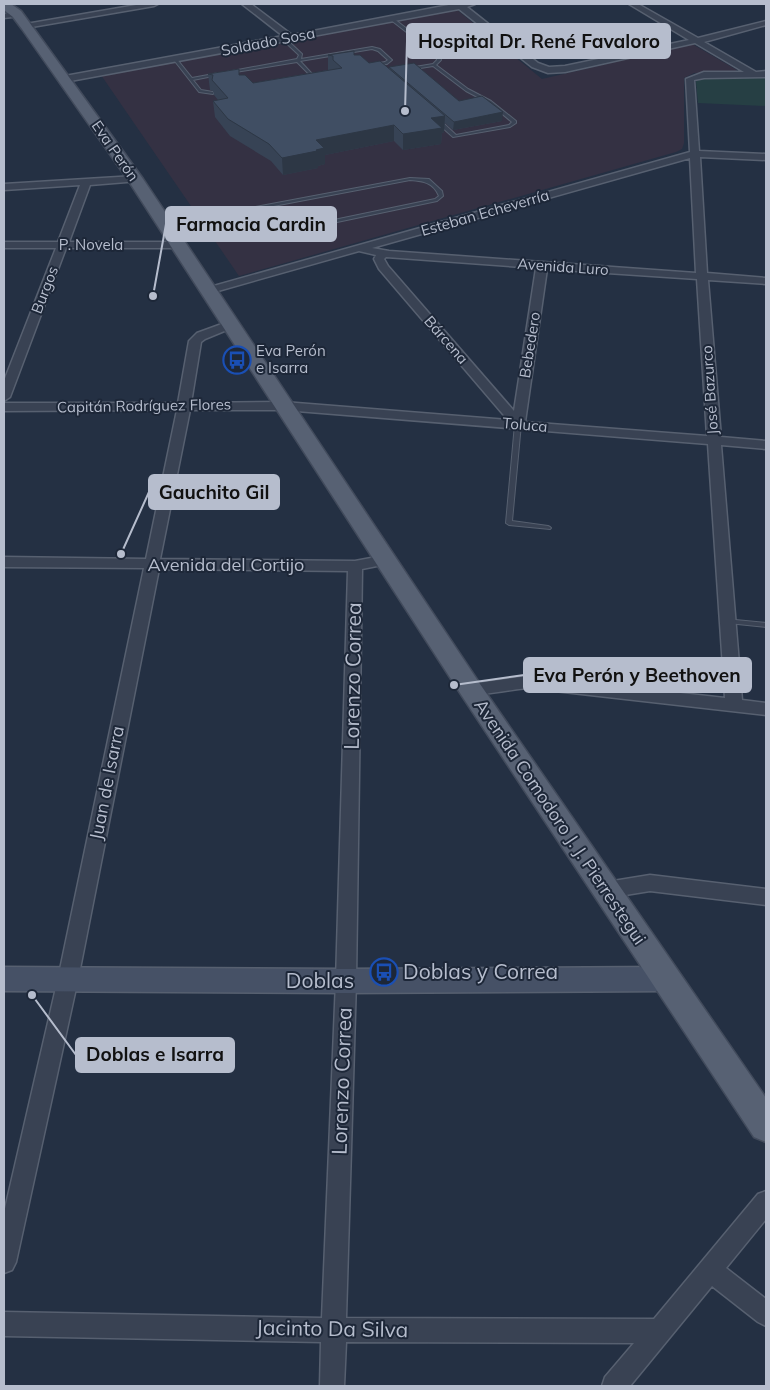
<svg xmlns="http://www.w3.org/2000/svg" width="770" height="1390" font-family="Mulish,sans-serif">
	<style>
		.medical { fill: #343143 }
		.green { fill: #263f44 }
		.lines { fill: none; stroke-linecap: round; stroke-linejoin: round }
		.lane-casing { stroke: #576070; stroke-width: 2 }
		.street-casing { stroke: #576070; stroke-width: 3 }
		.secondary-casing { stroke: #576070; stroke-width: 3 }
		.primary-casing { stroke: #424b5c; stroke-width: 3 }
		.lane { fill: #394253; fill-rule: evenodd }
		.street { fill: #394253; fill-rule: evenodd }
		.secondary { fill: #465166; fill-rule: evenodd }
		.primary { fill: #576173; fill-rule: evenodd }
		.wall { fill: #374355 }
		.shaded-wall { fill: #2d3745 }
		.building { fill: #404e63; stroke: #2d3745 }
		.labels { text-anchor: middle; stroke-width: 4; stroke-linejoin: round; paint-order: stroke }
		.far-street-label { font-size: 15px; fill: #b6bdcd; stroke: #1d2738 }
		.far-poi-label { font-size: 15px; fill: #b6bdcd; stroke: #1d2738; text-anchor: start }
		.street-label { font-size: 18px; fill: #b6bdcd; stroke: #1d2738 }
		.near-street-label { font-size: 21px; fill: #b6bdcd; stroke: #1d2738 }
		.near-poi-label { font-size: 21px; fill: #b6bdcd; stroke: #1d2738; text-anchor: start }
		.leader { fill: none; stroke: #b6bdcd; stroke-width: 2 }
		.callout-dot { fill: #b6bdcd; stroke: #1d2738; stroke-width: 2 }
		.callout { fill: #b6bdcd; stroke: #b6bdcd; stroke-width: 2 }
		.callout-label { font-size: 19px; text-anchor: middle; font-weight: bold; fill: #111 }
	</style>
	<rect width="100%" height="100%" fill="#243043"/>
	<path class="medical" d="M 456,9 L 542,79 L 688,45 L 694,45 L 737,70 L 733,72 L 694,73 L 684,78 L 684,143 L 682,149 L 676,152 L 239,276 L 101,75 Z"/>
	<path class="green" d="M 710,77 L 766,77 L 766,106 L 698,103 L 696,81 Z"/>
	<g class="lines">
		<g class="lane-casing">
			<g id="lane">
				<path d="M 391,18 L 393,18 L 439,54 L 441,60 L 436,65 L 468,89 L 491,101 L 516,121 L 516,123 L 510,127 L 453,137 L 435,121 L 435,119 L 439,119 L 456,135 L 509,125 L 512,122 L 489,103 L 466,91 L 433,66 L 408,70 L 407,69 L 409,68 L 433,64 L 437,60 L 436,55 L 391,20 Z"/>
				<path d="M 283,38 L 285,38 L 302,54 L 301,59 L 372,47 L 380,49 L 392,60 L 387,64 L 374,66 L 374,64 L 385,62 L 388,60 L 378,51 L 372,49 L 300,61 L 313,75 L 313,77 L 312,77 L 297,62 L 229,73 L 227,72 L 297,59 L 299,55 L 283,40 Z"/>
				<path d="M 174,58 L 176,58 L 192,78 L 219,73 L 219,75 L 218,75 L 193,80 L 201,90 L 213,92 L 213,94 L 199,92 L 174,60 Z"/>
				<path d="M 410,178 L 429,179 L 442,191 L 443,196 L 437,201 L 280,234 L 278,234 L 259,209 L 164,226 L 162,225 L 164,224 ZM 410,180 C 423,181 433,182 439,196 L 435,199 L 281,231 L 263,208 Z"/>
				<path d="M 518,422 L 521,424 L 512,521 L 548,526 L 550,527 L 551,528 L 550,529 L 509,525 L 506,523 L 515,424 Z"/>
				<path d="M 725,619 L 766,623 L 766,627 L 728,623 L 725,623 L 724,621 Z"/>
			</g>
		</g>
		<g class="street-casing">
			<g id="street">
				<path d="M 142,4 L 158,4 L 154,6 L 26,28 L 22,26 L 26,24 Z"/>
				<path d="M 242,4 L 251,4 L 292,35 L 454,4 L 475,4 L 467,7 L 538,63 L 549,67 L 565,66 L 689,40 L 629,4 L 638,4 L 698,38 L 766,21 L 766,25 L 704,42 L 756,72 L 766,71 L 766,77 L 704,78 L 694,80 L 699,151 L 766,154 L 766,160 L 700,157 L 707,273 L 766,278 L 766,284 L 708,280 L 721,437 L 766,441 L 766,449 L 721,445 L 742,700 L 766,703 L 766,715 L 528,688 C 514,689 475,697 465,694 L 463,690 L 465,686 L 471,684 L 528,676 L 725,698 L 708,444 L 284,410 L 190,410 L 160,559 L 355,561 L 387,555 L 392,557 L 394,560 L 392,563 L 362,569 L 356,981 L 346,1318 L 654,1319 L 758,1194 L 766,1191 L 766,1219 L 726,1268 L 766,1299 L 766,1326 L 758,1322 L 712,1286 L 630,1386 L 602,1386 L 605,1377 L 634,1343 L 346,1342 L 344,1386 L 320,1386 L 321,1342 L 4,1336 L 4,1312 L 322,1318 L 336,981 L 348,571 L 159,569 L 78,979 L 16,1262 L 12,1270 L 4,1273 L 4,1213 L 58,979 L 144,568 L 4,567 L 4,557 L 146,559 L 177,410 L 4,411 L 4,403 L 178,403 L 189,341 L 197,333 L 230,321 L 236,325 L 234,327 L 205,339 L 201,342 L 191,403 L 284,402 L 508,420 L 379,269 L 374,259 L 376,255 L 359,251 L 211,293 L 207,294 L 201,291 L 203,289 L 690,152 L 686,79 L 704,72 L 744,72 L 695,43 L 565,72 L 548,73 L 532,67 L 459,9 L 65,82 L 61,79 L 65,76 L 283,36 ZM 690,158 L 696,273 L 389,251 L 372,248 ZM 386,257 L 536,268 L 514,411 L 388,266 L 384,259 ZM 547,269 L 697,279 L 707,436 L 525,422 Z"/>
				<path d="M 17,12 L 21,14 L 20,16 L 4,18 L 4,14 Z"/>
				<path d="M 135,176 L 139,177 L 139,181 L 90,185 L 69,242 L 178,242 L 183,245 L 178,248 L 66,248 L 10,397 L 4,401 L 4,381 L 56,248 L 4,248 L 4,242 L 58,242 L 80,185 L 4,190 L 4,184 Z"/>
				<path d="M 650,875 L 766,889 L 766,905 L 650,891 L 607,898 L 600,896 L 598,890 L 600,884 L 607,882 Z"/>
			</g>
		</g>
		<g class="secondary-casing">
			<path id="secondary" d="M 4,967 L 346,969 L 666,967 L 676,970 L 680,979 L 676,988 L 666,991 L 346,993 L 4,991 Z"/>
		</g>
		<g class="primary-casing">
			<path id="primary" d="M 4,4 L 11,4 L 21,11 L 143,179 L 480,684 L 766,1098 L 766,1142 L 754,1137 L 462,696 L 128,180 L 22,29 L 13,17 L 4,10 Z"/>
		</g>
		<use href="#lane" class="lane"/>
		<use href="#street" class="street"/>
		<use href="#secondary" class="secondary"/>
		<use href="#primary" class="primary"/>
	</g>
	<path class="wall" d="M 328,55 L 354,55 L 369,63 L 389,69 L 389,67 L 502,121 L 453,130 L 445,123 L 444,132 L 442,133 L 441,144 L 403,150 L 394,141 L 325,155 L 325,164 L 318,166 L 318,168 L 283,175 L 271,161 L 230,136 L 215,117 L 213,101 L 218,100 L 214,95 L 213,91 L 210,90 L 208,74 L 240,75 L 253,83 L 328,70 Z"/>
	<g class="shaded-wall">
		<path d="M 503,112 L 502,121 L 453,130 L 454,122 Z"/>
		<path d="M 445,116 L 444,132 L 442,133 L 441,144 L 403,150 L 403,134 L 431,118 Z"/>
		<path d="M 394,125 L 394,141 L 325,155 L 325,164 L 318,166 L 318,168 L 283,175 L 282,158 L 316,140 Z"/>
	</g>
	<g class="building">
		<path d="M 354,51 L 354,55 L 360,55 L 369,63 L 380,61 L 445,116 L 431,118 L 442,128 L 403,134 L 394,125 L 316,140 L 324,148 L 316,150 L 317,151 L 282,158 L 269,144 L 228,119 L 213,101 L 228,98 L 212,80 L 213,75 L 208,74 L 239,69 L 239,75 L 245,75 L 253,83 L 342,68 L 333,60 L 333,56 L 328,55 Z"/>
		<path d="M 414,63 L 459,101 L 482,96 L 503,112 L 454,122 L 389,67 Z"/>
	</g>
	<defs>
		<g id="bus-ring" transform="scale(1.4375)"><circle r="9.5" fill="#1d2738" stroke="#1a4fb4" stroke-width="1.5"/><path d="M-5-6H5V4H4V6H2V4H-2V6H-4V4H-5ZM-3.5-4V0h7V-4ZM-3.5 1.2v1.5H-2V1.2ZM2 1.2v1.5H3.5V1.2Z" fill="#1a4fb4"/></g>
	</defs>
	<g fill-rule="evenodd">
		<use href="#bus-ring" x="237" y="360"/>
		<use href="#bus-ring" x="384" y="972"/>
	</g>
	<g class="labels">
		<g class="far-street-label">
			<text transform="translate(268 42) rotate(-11)" y="5">Soldado Sosa</text>
			<text transform="translate(115 151) rotate(55)" y="5">Eva Perón</text>
			<text transform="translate(485 213) rotate(-16)" y="5">Esteban Echeverría</text>
			<text x="91" y="250">P. Novela</text>
			<text transform="translate(563 267) rotate(4)" y="5">Avenida Luro</text>
			<text transform="translate(45 290) rotate(-69)" y="5">Burgos</text>
			<text transform="translate(446 340) rotate(49)" y="5">Bárcena</text>
			<text transform="translate(530 345) rotate(-81)" y="5">Bebedero</text>
			<text transform="translate(710 390) rotate(-94)" y="5">José Bazurco</text>
			<text transform="translate(144 406) rotate(-1)" y="5">Capitán Rodríguez Flores</text>
			<text transform="translate(525 425) rotate(5)" y="5">Toluca</text>
		</g>
		<g class="far-poi-label">
			<text x="256" y="356">Eva Perón<tspan x="256" dy="17">e Isarra</tspan></text>
		</g>
		<g class="street-label">
			<text x="226" y="571">Avenida del Cortijo</text>
			<text transform="translate(107 783) rotate(-79)" y="6">Juan de Isarra</text>
			<text transform="translate(560 822) rotate(56)" y="6">Avenida Comodoro J. J. Pierrestegui</text>
		</g>
		<g class="near-street-label">
			<text transform="translate(353 676) rotate(-89)" y="7">Lorenzo Correa</text>
			<text x="320" y="988">Doblas</text>
			<text transform="translate(342 1081) rotate(-88)" y="7">Lorenzo Correa</text>
			<text transform="translate(332 1329) rotate(1)" y="7">Jacinto Da Silva</text>
		</g>
		<g class="near-poi-label">
			<text x="403" y="979">Doblas y Correa</text>
		</g>
	</g>
	<path class="leader" d="M405 111L407 41M153 296L166 224M121 554L149 492M454 685L524 675M32 995L76 1055"/>
	<g class="callout-dot">
		<circle cx="405" cy="111" r="5"/>
		<circle cx="153" cy="296" r="5"/>
		<circle cx="121" cy="554" r="5"/>
		<circle cx="454" cy="685" r="5"/>
		<circle cx="32" cy="995" r="5"/>
	</g>
	<g class="callout">
		<rect x="407" y="24" width="263" height="34" rx="5"/>
		<rect x="166" y="207" width="170" height="34" rx="5"/>
		<rect x="149" y="475" width="130" height="34" rx="5"/>
		<rect x="524" y="658" width="227" height="34" rx="5"/>
		<rect x="76" y="1038" width="158" height="34" rx="5"/>
	</g>
	<g class="callout-label">
		<text x="539" y="48">Hospital Dr. René Favaloro</text>
		<text x="251" y="231">Farmacia Cardin</text>
		<text x="214" y="499">Gauchito Gil</text>
		<text x="637" y="682">Eva Perón y Beethoven</text>
		<text x="155" y="1061">Doblas e Isarra</text>
	</g>
	<rect width="770" height="1390" fill="none" stroke="#b6bdcd" stroke-width="10"/>
</svg>
